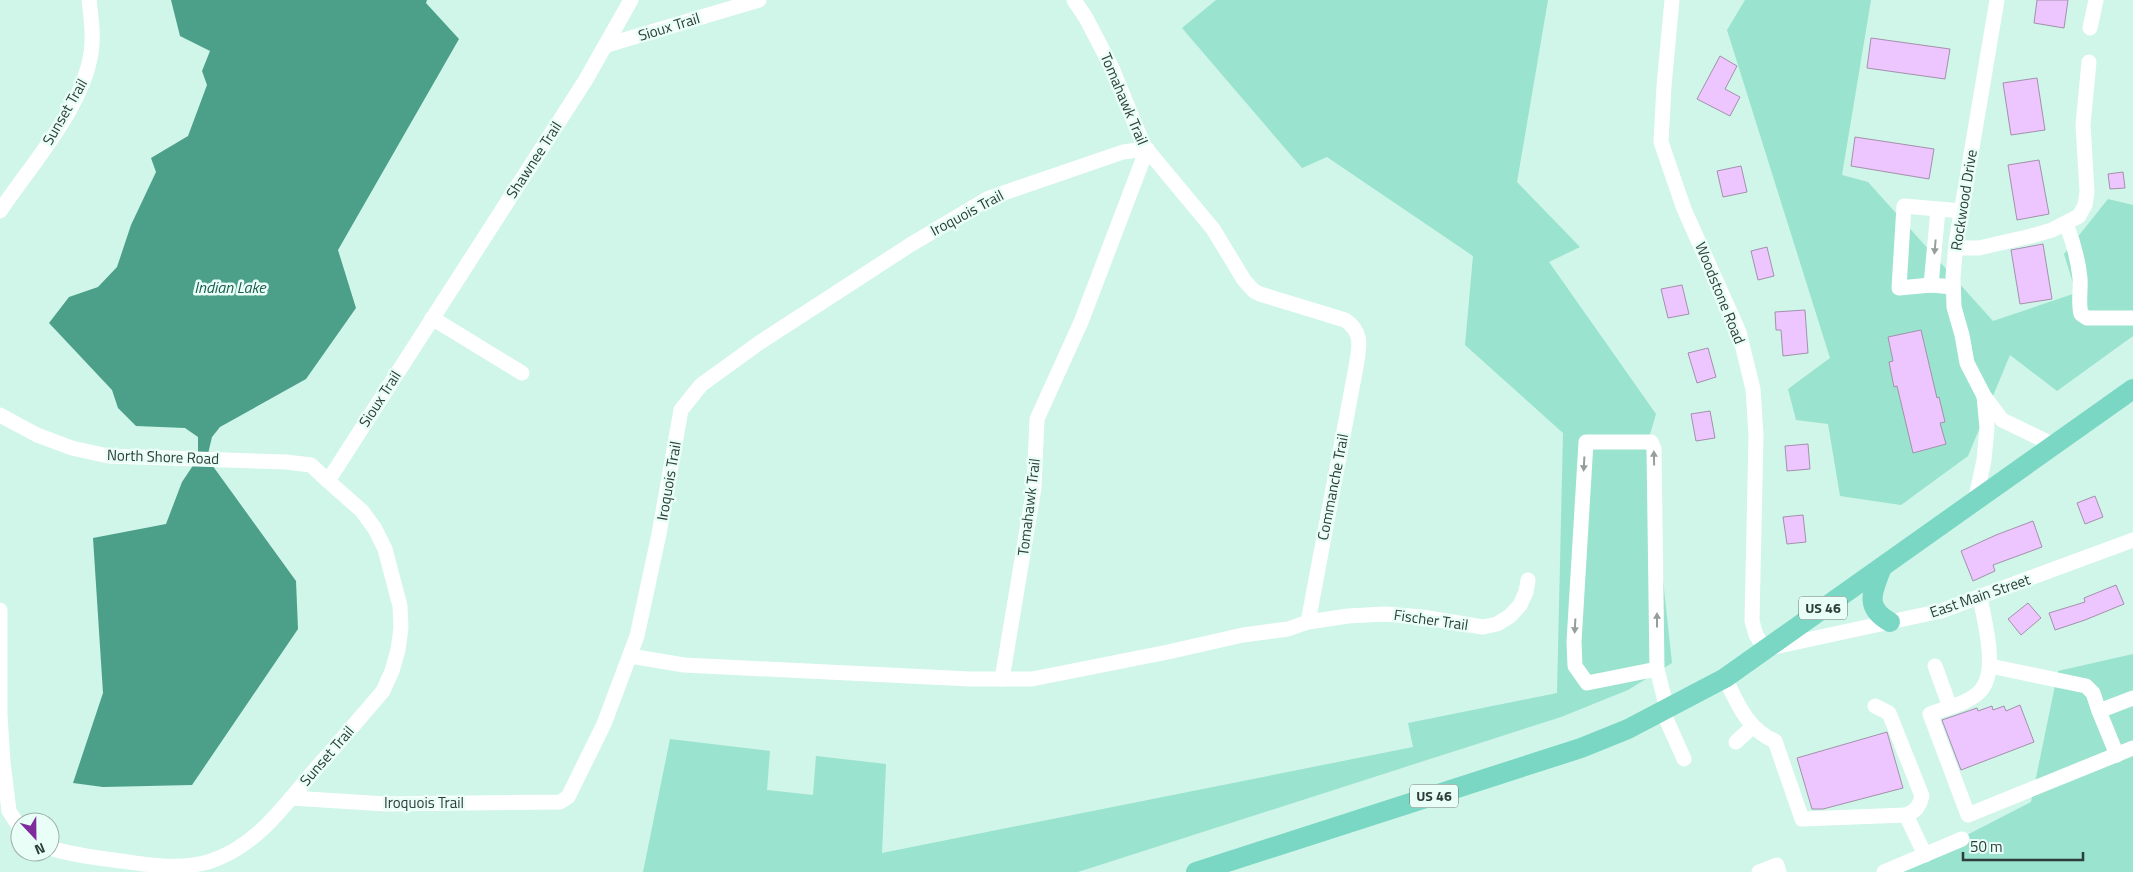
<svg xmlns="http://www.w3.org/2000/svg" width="2133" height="872" font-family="'Titillium Web',sans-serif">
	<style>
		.green { fill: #9ae3ce }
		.water { fill: #4c9f89 }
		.building { fill: #edc6ff; stroke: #a391aa }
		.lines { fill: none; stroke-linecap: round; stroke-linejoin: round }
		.minor { stroke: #fff; stroke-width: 15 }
		.major { stroke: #79d7c4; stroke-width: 20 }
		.oneway { fill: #969e9c }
		.labels { text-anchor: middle; stroke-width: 5; stroke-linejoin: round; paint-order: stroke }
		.shield { fill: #e8fef7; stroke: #667772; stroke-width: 1 }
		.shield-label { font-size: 14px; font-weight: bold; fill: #2e3d39 }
		.street-label { font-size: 15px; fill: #2e3d39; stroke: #e8fef7 }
		.water-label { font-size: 16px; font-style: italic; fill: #1c5d4e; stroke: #e8fef7 }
	</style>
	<rect width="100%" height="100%" fill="#d0f5e9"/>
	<g class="green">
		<path d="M 1216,0 L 1548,0 L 1517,182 L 1580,247 L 1549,262 L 1656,414 L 1648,441 L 1672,663 L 1628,690 L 1561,717 L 1078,872 L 643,872 L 670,739 L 770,751 L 767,790 L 813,795 L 816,756 L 886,764 L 882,853 L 1413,747 L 1408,723 L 1557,693 L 1563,433 L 1465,345 L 1473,256 L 1327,157 L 1302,168 L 1182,28 Z"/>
		<path d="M 1745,0 L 1871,0 L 1842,175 L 1868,182 L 1993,321 L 2076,293 L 2064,254 L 2108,199 L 2133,205 L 2133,336 L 2057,391 L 2010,355 L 1968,456 L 1901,505 L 1840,496 L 1828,424 L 1796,420 L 1788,389 L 1830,358 L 1727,30 Z"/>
		<path d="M 2133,654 L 2133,872 L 1895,872 L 2031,802 L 2058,671 Z"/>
	</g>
	<path class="water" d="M 171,0 L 427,0 L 426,3 L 459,39 L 338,250 L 356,308 L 306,379 L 220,427 L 212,437 L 207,458 L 296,581 L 298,629 L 192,785 L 103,787 L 73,783 L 103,693 L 93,538 L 166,524 L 182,482 L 198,458 L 198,437 L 185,428 L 136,426 L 118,408 L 112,390 L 49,323 L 69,297 L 98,287 L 117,267 L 131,225 L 156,172 L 151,158 L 188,136 L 207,85 L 202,71 L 210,51 L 180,36 Z"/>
	<g class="building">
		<path d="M 2037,0 L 2068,0 L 2064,28 L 2034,23 Z"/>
		<path d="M 1871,38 L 1950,49 L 1945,79 L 1867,68 Z"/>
		<path d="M 1720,56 L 1737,66 L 1725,89 L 1740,97 L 1730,116 L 1697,99 Z"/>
		<path d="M 2037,78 L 2045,130 L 2011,135 L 2003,83 Z"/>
		<path d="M 1855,137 L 1934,149 L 1929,179 L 1851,166 Z"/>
		<path d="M 2039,160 L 2049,214 L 2017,220 L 2008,165 Z"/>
		<path d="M 1741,166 L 1747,192 L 1723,197 L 1717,171 Z"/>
		<path d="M 2123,172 L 2125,188 L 2110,189 L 2108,174 Z"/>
		<path d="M 2043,244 L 2052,299 L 2020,304 L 2011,250 Z"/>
		<path d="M 1767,247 L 1774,276 L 1758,280 L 1751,251 Z"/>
		<path d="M 1682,285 L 1689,314 L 1668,318 L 1661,289 Z"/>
		<path d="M 1805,310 L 1808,353 L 1783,356 L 1781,330 L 1776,330 L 1775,312 Z"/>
		<path d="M 1921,330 L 1937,398 L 1939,397 L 1945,422 L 1940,423 L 1946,444 L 1913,453 L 1897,386 L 1894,387 L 1889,362 L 1893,361 L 1888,337 Z"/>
		<path d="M 1708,348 L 1716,377 L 1697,383 L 1688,353 Z"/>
		<path d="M 1710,411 L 1715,438 L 1696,441 L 1691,414 Z"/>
		<path d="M 1808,444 L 1810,469 L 1787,471 L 1785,446 Z"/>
		<path d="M 2095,496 L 2103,517 L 2085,524 L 2077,503 Z"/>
		<path d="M 1803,515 L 1806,542 L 1787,544 L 1783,517 Z"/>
		<path d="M 2033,521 L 2042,547 L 1993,565 L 1995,571 L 1973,581 L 1961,551 L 1996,535 Z"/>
		<path d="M 2116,585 L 2124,604 L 2085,620 L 2055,630 L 2049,613 L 2085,602 L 2084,598 Z"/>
		<path d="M 2028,603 L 2041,618 L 2021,635 L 2008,619 Z"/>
		<path d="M 2020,705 L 2034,742 L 1961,770 L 1942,720 L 1977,708 L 1978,711 L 1992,706 L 1993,710 L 2004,706 L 2006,711 Z"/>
		<path d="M 1887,732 L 1903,788 L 1823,809 L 1812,809 L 1797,758 Z"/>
	</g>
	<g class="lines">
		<g class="minor">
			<path d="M 1074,0 L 1086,18 L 1112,68 L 1144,146 L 1213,229 L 1244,280 L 1254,291 L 1260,294 L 1345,320 C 1364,333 1359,347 1356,367 L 1308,622"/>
			<path d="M 1672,0 L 1664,86 L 1661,142 L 1684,209 L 1739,332 L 1753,389 L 1756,435 L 1752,621 L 1756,635 L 1765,649 L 1941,611 L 2133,540"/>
			<path d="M 1997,0 L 1956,243 L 1953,277 L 1954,307 L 1962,335 L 1967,363 L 1984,396 L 2002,420 L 2054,445"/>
			<path d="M 2090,28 L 2096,0"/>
			<path d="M 607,45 L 759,0"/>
			<path d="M 0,211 C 30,166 83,108 91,53 C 94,36 91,17 89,0"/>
			<path d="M 2066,224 C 2073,241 2078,259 2080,278 C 2081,291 2078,302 2081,314 L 2087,318 L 2133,318"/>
			<path d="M 1956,248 L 1979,248 L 2031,236 L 2052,230 L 2079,216 L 2085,205 L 2087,192 L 2083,125 L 2089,62"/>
			<path d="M 1931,285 L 1938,210"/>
			<path d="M 1953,287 L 1931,285 L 1899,288 L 1904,206 L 1962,211"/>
			<path d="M 432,318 L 522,373"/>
			<path d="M 0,415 L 37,435 L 72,448 L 108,456 L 286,462 L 311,465 L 328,481 L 362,511 L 375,529 L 385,549 L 400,606 L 401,628 L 398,650 L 392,671 L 383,691 C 360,718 337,745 313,772 C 282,808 256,847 208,862 C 179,870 150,865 121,861 C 97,858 73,855 50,848"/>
			<path d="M 328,481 L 585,81 L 631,0"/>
			<path d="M 1975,502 L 1984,460 L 1987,428 L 1984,396"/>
			<path d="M 1980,597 C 1984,621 1998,668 1982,689 C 1971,703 1946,708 1930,714 L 1968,815 L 2133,748"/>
			<path d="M 0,610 L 0,715 L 3,762 L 9,811 L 20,828"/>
			<path d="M 630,656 L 684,665 L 970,679 L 1032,679 L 1168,652 L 1243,635 L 1288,629 L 1308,622 L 1348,616 L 1385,614 L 1422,617 L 1483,627 L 1497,624 L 1510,616 L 1520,605 L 1526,592 L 1528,580"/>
			<path d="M 1935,666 L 1950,707"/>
			<path d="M 1990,666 L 2086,686 L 2093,693 L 2099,711 L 2133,698"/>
			<path d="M 1657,669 L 1587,683 L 1575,666 L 1574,642 L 1586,442 L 1651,442 L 1654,449 L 1657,669 L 1667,709"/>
			<path d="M 1725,678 C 1737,703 1748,730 1775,741 L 1802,819 L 1906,815 L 1925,855"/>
			<path d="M 1002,679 L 1034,488 L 1037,419 L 1081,322 L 1147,149"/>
			<path d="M 1875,706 L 1889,713 L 1922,796 C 1919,807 1916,811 1906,815"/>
			<path d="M 2099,711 L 2117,755"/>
			<path d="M 1663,712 L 1684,759"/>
			<path d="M 1736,742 L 1752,727"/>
			<path d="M 291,798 L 386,804 L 560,802 L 568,797 L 604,724 L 637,636 L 659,534 L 681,410 L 701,385 L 759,343 L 910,245 L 989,198 L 1123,152 L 1147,149"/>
			<path d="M 1759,872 L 1777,865 L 1779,872"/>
			<path d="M 1884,872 L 1962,839"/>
		</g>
		<g class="major">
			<path d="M 1882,567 C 1873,591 1863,607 1890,622"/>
			<path d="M 1196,872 L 1581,748 L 1628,729 L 1725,678 L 2133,389"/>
		</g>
	</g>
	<defs><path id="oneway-solid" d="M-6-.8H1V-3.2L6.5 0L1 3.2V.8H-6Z" transform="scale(1.25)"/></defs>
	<g class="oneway">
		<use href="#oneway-solid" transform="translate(1935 247) rotate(95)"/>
		<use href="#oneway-solid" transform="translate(1654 458) rotate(-91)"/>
		<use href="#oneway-solid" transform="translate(1584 464) rotate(93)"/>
		<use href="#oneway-solid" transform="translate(1657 620) rotate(-90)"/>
		<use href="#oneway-solid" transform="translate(1575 626) rotate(93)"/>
	</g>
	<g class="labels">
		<g class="shield">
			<rect x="1799" y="596.5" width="48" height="23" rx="4"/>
			<rect x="1410" y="784.5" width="48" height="23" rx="4"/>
		</g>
		<g class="shield-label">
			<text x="1823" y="613">US 46</text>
			<text x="1434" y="801">US 46</text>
		</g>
		<g class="street-label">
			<text transform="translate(669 27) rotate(-17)" y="5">Sioux Trail</text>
			<text transform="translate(1124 99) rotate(67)" y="5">Tomahawk Trail</text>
			<text transform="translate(65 112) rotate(-60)" y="5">Sunset Trail</text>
			<text transform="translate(534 160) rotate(-57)" y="5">Shawnee Trail</text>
			<text transform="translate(1964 200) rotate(-81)" y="5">Rockwood Drive</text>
			<text transform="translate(967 213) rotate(-28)" y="5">Iroquois Trail</text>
			<text transform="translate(1720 293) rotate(68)" y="5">Woodstone Road</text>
			<text transform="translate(380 399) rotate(-57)" y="5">Sioux Trail</text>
			<text transform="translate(163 457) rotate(2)" y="5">North Shore Road</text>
			<text transform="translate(669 481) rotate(-80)" y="5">Iroquois Trail</text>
			<text transform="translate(1333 487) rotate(-79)" y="5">Commanche Trail</text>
			<text transform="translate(1029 507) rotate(-83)" y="5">Tomahawk Trail</text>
			<text transform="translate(1980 596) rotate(-19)" y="5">East Main Street</text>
			<text transform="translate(1431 620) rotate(8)" y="5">Fischer Trail</text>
			<text transform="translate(327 756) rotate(-49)" y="5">Sunset Trail</text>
			<text x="424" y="808">Iroquois Trail</text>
		</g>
		<g class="water-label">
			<text x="230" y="293">Indian Lake</text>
		</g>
	</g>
	<g transform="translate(35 837) rotate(158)"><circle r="24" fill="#e8fef7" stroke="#9eb1ab"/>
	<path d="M0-4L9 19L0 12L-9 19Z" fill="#7e2c9b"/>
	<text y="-8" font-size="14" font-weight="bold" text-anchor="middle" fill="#2e3d39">N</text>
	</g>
	<path d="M1963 852v8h120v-8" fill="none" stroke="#2e3d39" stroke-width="2.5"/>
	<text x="1970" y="852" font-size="15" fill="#2e3d39" stroke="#e8fef7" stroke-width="4" paint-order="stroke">50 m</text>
</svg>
